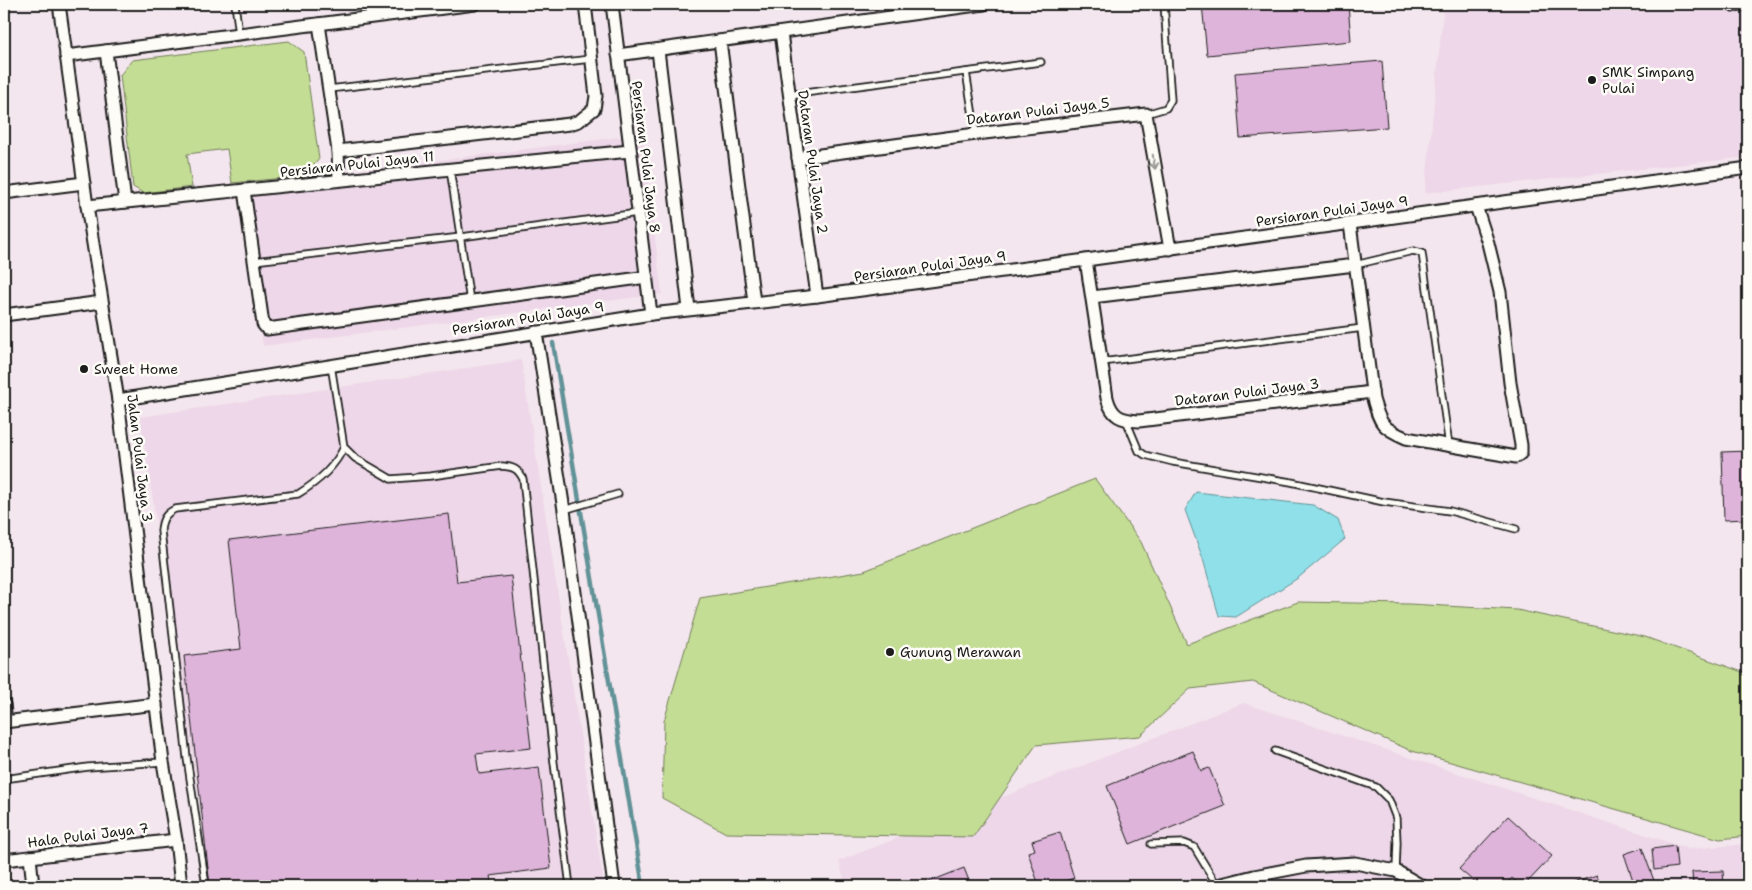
<svg xmlns="http://www.w3.org/2000/svg" width="1752" height="890" font-family="'Shantell Sans',sans-serif">
	<style>
		.built { fill: #edd7e8 }
		.green { fill: #c3dd94; stroke: #707c58 }
		.water { fill: #8fe0e9; stroke: #619297 }
		.lines { fill: none; stroke-linecap: round; stroke-linejoin: round }
		.stream { stroke: #619297; stroke-width: 4.5 }
		.building { fill: #deb4da; stroke: #1c1c1c }
		.service-casing { stroke: #1c1c1c; stroke-width: 9 }
		.minor-casing { stroke: #1c1c1c; stroke-width: 15 }
		.service { stroke: #fdfcf7; stroke-width: 5.5 }
		.minor { stroke: #fdfcf7; stroke-width: 11 }
		.oneway { stroke: #989794 }
		.poi-dot { fill: #1c1c1c; stroke: #fdfcf7; stroke-width: 2 }
		.labels { text-anchor: middle; stroke-width: 5; stroke-linejoin: round; paint-order: stroke }
		.poi-label { font-size: 14px; fill: #1c1c1c; stroke: #fdfcf7; text-anchor: start }
		.street-label { font-size: 14px; fill: #1c1c1c; stroke: #fdfcf7 }
	</style>
	<rect width="100%" height="100%" fill="#f4e6ee"/>
	<filter id="ink" filterUnits="userSpaceOnUse"><feTurbulence type="fractalNoise" baseFrequency=".02" numOctaves="2"/><feDisplacementMap in="SourceGraphic" scale="10" xChannelSelector="R" yChannelSelector="G"/><feConvolveMatrix kernelMatrix="1 2 1 2 8 2 1 2 1" color-interpolation-filters="sRGB"/></filter>
	<g filter="url(#ink)">
		<g class="built">
			<path d="M 1444,4 L 1748,4 L 1748,157 L 1425,193 Z"/>
			<path d="M 642,134 L 662,294 L 263,346 L 242,186 Z"/>
			<path d="M 521,360 L 604,886 L 213,886 L 140,417 Z"/>
			<path d="M 1243,703 L 1689,849 L 1748,844 L 1748,886 L 846,886 L 839,861 Z"/>
		</g>
		<g class="green">
			<path d="M 289,41 L 304,52 L 319,159 L 305,176 L 232,183 L 227,149 L 187,154 L 192,187 L 143,193 L 133,187 L 120,75 L 132,60 Z"/>
			<path d="M 1095,479 L 1141,542 L 1187,644 L 1298,602 L 1409,604 L 1517,610 L 1645,637 L 1748,674 L 1748,836 L 1720,839 L 1412,751 L 1253,682 L 1190,689 L 1140,736 L 1036,745 L 973,837 L 726,833 L 662,798 L 664,721 L 700,598 L 864,571 Z"/>
		</g>
		<path class="water" d="M 1196,492 L 1313,505 L 1338,520 L 1345,539 L 1298,578 L 1236,617 L 1219,616 L 1203,559 L 1185,510 Z"/>
		<g class="lines">
			<path class="stream" d="M 553,343 L 643,886"/>
		</g>
		<g class="building">
			<path d="M 1202,4 L 1348,4 L 1351,41 L 1207,55 Z"/>
			<path d="M 1382,61 L 1387,127 L 1240,138 L 1235,73 Z"/>
			<path d="M 1748,451 L 1748,519 L 1724,520 L 1722,452 Z"/>
			<path d="M 449,514 L 457,582 L 511,576 L 531,748 L 476,754 L 479,774 L 539,767 L 551,868 L 490,876 L 492,886 L 210,886 L 184,656 L 241,649 L 229,540 Z"/>
			<path d="M 1193,751 L 1201,771 L 1209,768 L 1225,806 L 1130,844 L 1107,786 Z"/>
			<path d="M 1508,816 L 1552,856 L 1524,886 L 1521,886 L 1512,878 L 1504,886 L 1479,886 L 1459,869 Z"/>
			<path d="M 1060,832 L 1074,878 L 1062,882 L 1064,886 L 1039,886 L 1028,852 L 1035,850 L 1032,841 Z"/>
			<path d="M 1675,846 L 1677,867 L 1654,870 L 1652,849 Z"/>
			<path d="M 1642,848 L 1656,886 L 1635,886 L 1624,854 Z"/>
			<path d="M 964,868 L 971,886 L 922,886 L 921,885 Z"/>
			<path d="M 1723,871 L 1724,886 L 1693,886 L 1692,872 Z"/>
			<path d="M 1597,875 L 1601,886 L 1564,886 Z"/>
		</g>
		<g class="lines">
			<g class="service-casing">
				<g id="service">
					<path d="M 235,4 L 239,34"/>
					<path d="M 1733,9 L 1748,5"/>
					<path d="M 966,72 L 976,134"/>
					<path d="M 329,89 L 591,59"/>
					<path d="M 789,95 L 1041,62"/>
					<path d="M 1146,114 L 1166,108 L 1171,100 L 1164,4"/>
					<path d="M 450,169 L 470,301"/>
					<path d="M 254,261 L 461,237 L 638,213"/>
					<path d="M 1355,265 L 1413,251 L 1422,253 L 1449,446"/>
					<path d="M 1102,362 L 1363,328"/>
					<path d="M 1126,420 L 1139,451 L 1145,455 L 1173,462 L 1291,482 L 1384,502 L 1450,511 L 1516,529"/>
					<path d="M 344,447 L 355,458 L 391,479 L 431,476 L 502,466 C 514,467 518,469 523,479 L 554,763 L 570,886"/>
					<path d="M 564,510 L 618,494"/>
					<path d="M 1275,751 L 1376,787 L 1389,800 L 1396,818 L 1397,843 L 1396,871"/>
					<path d="M 4,779 L 88,767 L 163,762"/>
					<path d="M 1151,844 L 1184,843 L 1194,847 L 1217,885"/>
					<path d="M 206,886 L 187,758 L 161,531 C 162,519 165,514 175,509 L 298,494 C 316,483 335,467 344,447 L 331,365"/>
				</g>
			</g>
			<g class="minor-casing">
				<g id="minor">
					<path d="M 59,4 L 87,206 L 118,400 L 163,762 L 176,840 L 181,886"/>
					<path d="M 612,4 L 651,314"/>
					<path d="M 319,24 L 338,151 L 339,180"/>
					<path d="M 781,33 L 817,296"/>
					<path d="M 720,41 L 754,302"/>
					<path d="M 658,50 L 689,309"/>
					<path d="M 106,51 L 125,202"/>
					<path d="M 618,55 L 984,4"/>
					<path d="M 66,56 L 475,4"/>
					<path d="M 338,151 L 570,124 L 579,121 L 594,109 L 596,96 L 585,4"/>
					<path d="M 798,158 L 976,134 L 1146,114 L 1170,249"/>
					<path d="M 244,190 L 263,324 L 267,329 L 647,277"/>
					<path d="M 4,193 L 84,183"/>
					<path d="M 87,206 L 630,151"/>
					<path d="M 1350,224 L 1373,399 C 1380,424 1382,428 1406,438 L 1516,457 L 1521,453 L 1521,445 L 1510,383 L 1500,292 L 1488,243 L 1476,206"/>
					<path d="M 1086,260 L 1107,398 C 1112,417 1121,420 1139,421 L 1372,392"/>
					<path d="M 1092,297 L 1355,265"/>
					<path d="M 4,315 L 102,302"/>
					<path d="M 536,332 L 564,510 L 614,886"/>
					<path d="M 118,400 L 651,314 L 817,296 L 1086,260 L 1748,168"/>
					<path d="M 4,704 L 6,722"/>
					<path d="M 4,722 L 156,704"/>
					<path d="M 30,857 L 33,886"/>
					<path d="M 4,860 L 176,840"/>
					<path d="M 1214,886 L 1254,876 L 1306,866 L 1355,863 L 1396,871 L 1422,886"/>
				</g>
			</g>
			<use href="#service" class="service"/>
			<use href="#minor" class="minor"/>
		</g>
		<defs><path id="oneway-shaft" d="M-6 0H5M1.5-3L5.5 0L1.5 3" fill="none" stroke-width="1.6" stroke-linecap="round" stroke-linejoin="round" transform="scale(1.25)"/></defs>
		<use class="oneway" href="#oneway-shaft" transform="translate(1154 162) rotate(80)"/>
	</g>
	<g class="poi-dot">
		<circle cx="1592" cy="80" r="5"/>
		<circle cx="84" cy="369" r="5"/>
		<circle cx="890" cy="652" r="5"/>
	</g>
	<g class="labels">
		<g class="poi-label">
			<text x="1602" y="77">SMK Simpang<tspan x="1602" dy="16">Pulai</tspan></text>
			<text x="94" y="374">Sweet Home</text>
			<text x="900" y="657">Gunung Merawan</text>
		</g>
		<g class="street-label">
			<text transform="translate(1038 111) rotate(-7)" y="5">Dataran Pulai Jaya 5</text>
			<text transform="translate(646 157) rotate(83)" y="5">Persiaran Pulai Jaya 8</text>
			<text transform="translate(813 162) rotate(82)" y="5">Dataran Pulai Jaya 2</text>
			<text transform="translate(357 164) rotate(-6)" y="5">Persiaran Pulai Jaya 11</text>
			<text transform="translate(1332 211) rotate(-8)" y="5">Persiaran Pulai Jaya 9</text>
			<text transform="translate(930 266) rotate(-8)" y="5">Persiaran Pulai Jaya 9</text>
			<text transform="translate(528 318) rotate(-9)" y="5">Persiaran Pulai Jaya 9</text>
			<text transform="translate(1247 392) rotate(-7)" y="5">Dataran Pulai Jaya 3</text>
			<text transform="translate(140 458) rotate(83)" y="5">Jalan Pulai Jaya 3</text>
			<text transform="translate(88 835) rotate(-7)" y="5">Hala Pulai Jaya 7</text>
		</g>
	</g>
	<rect width="1752" height="890" fill="none" stroke="#fdfcf7" stroke-width="20"/>
	<rect x="10" y="10" width="1732" height="870" fill="none" stroke="#1c1c1c" stroke-width="2" filter="url(#ink)"/>
</svg>
